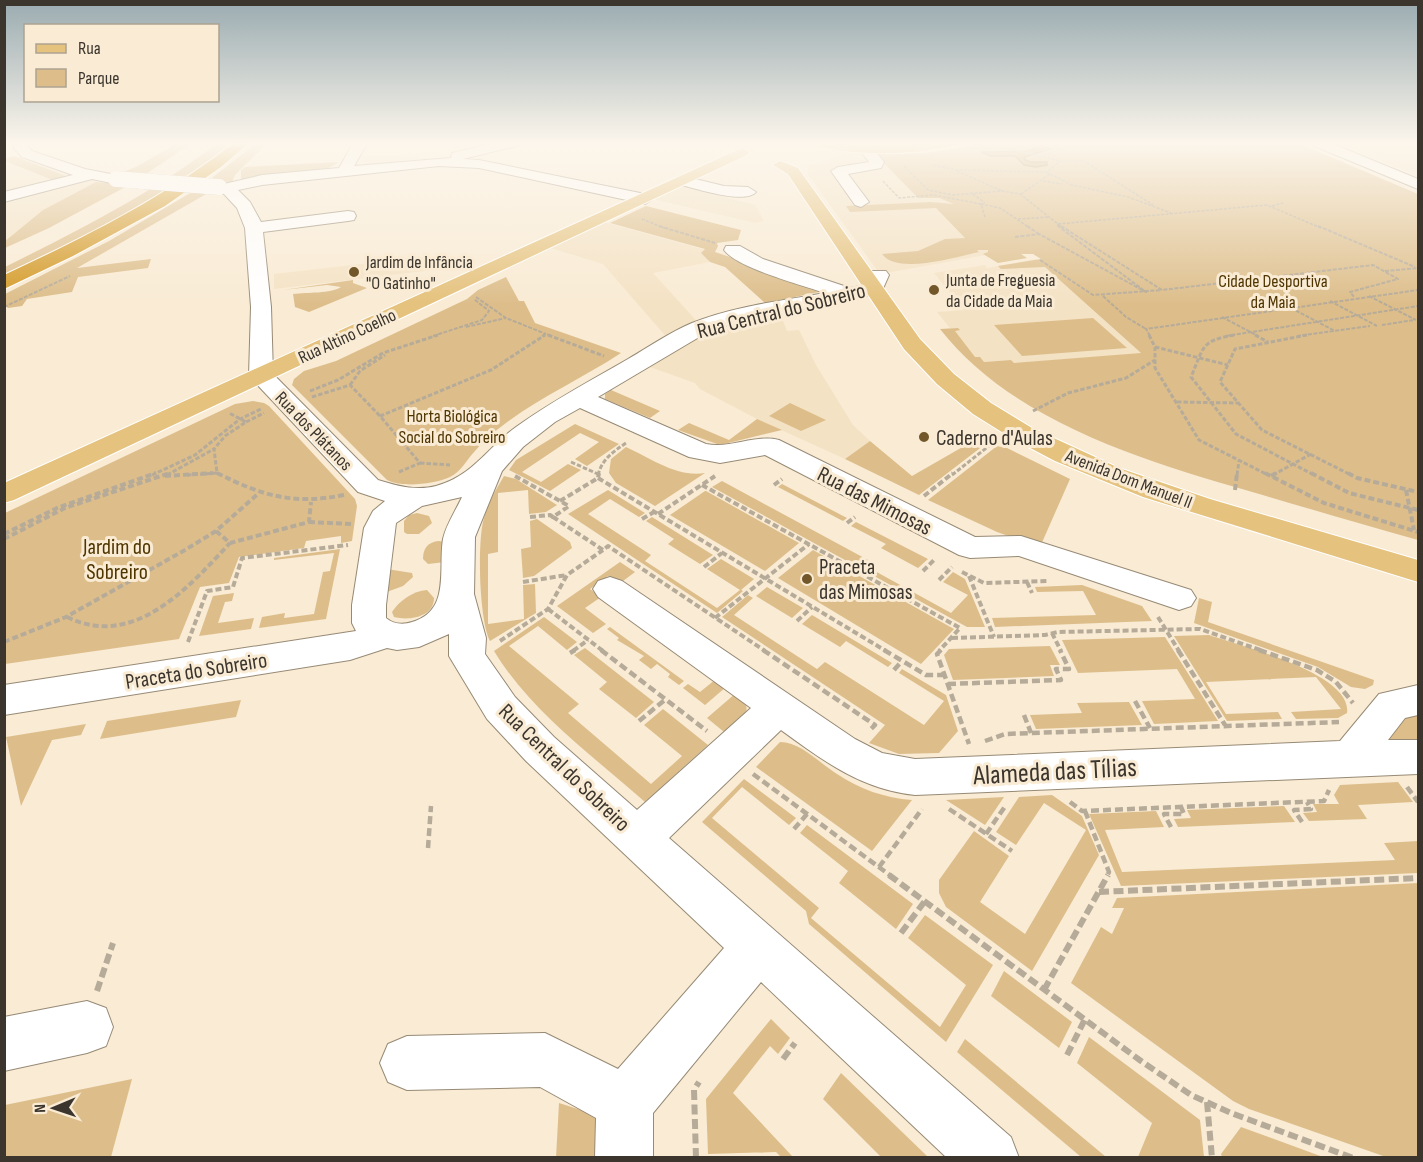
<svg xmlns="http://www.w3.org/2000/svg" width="1423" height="1162" font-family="'Sofia Sans Condensed',sans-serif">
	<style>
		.built { fill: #f4e2c4 }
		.green { fill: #ddbe8b }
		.water { fill: #c59e5d; stroke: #9c7e4f; stroke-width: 1.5 }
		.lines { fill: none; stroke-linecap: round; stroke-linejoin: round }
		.minor-casing { stroke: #978a75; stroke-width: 2 }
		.major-casing { stroke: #fff; stroke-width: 2 }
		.highway-casing { stroke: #fff; stroke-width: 2 }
		.path-far5 { stroke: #b6ab99; stroke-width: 1.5; stroke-dasharray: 3 1.5; stroke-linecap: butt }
		.path-far4 { stroke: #b6ab99; stroke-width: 2; stroke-dasharray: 4 1.5; stroke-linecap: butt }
		.path-far3 { stroke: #b6ab99; stroke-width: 3; stroke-dasharray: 4.5 2; stroke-linecap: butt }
		.path-far2 { stroke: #b6ab99; stroke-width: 4; stroke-dasharray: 6 3; stroke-linecap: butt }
		.path-far1 { stroke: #b6ab99; stroke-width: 4.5; stroke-dasharray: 8 4; stroke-linecap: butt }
		.path { stroke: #b6ab99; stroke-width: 6; stroke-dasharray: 10 4.5; stroke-linecap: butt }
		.minor { fill: #fff; fill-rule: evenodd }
		.major { fill: #e5c27d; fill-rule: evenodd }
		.highway { fill: #d39926; fill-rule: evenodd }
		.minor-bridge-casing { stroke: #978a75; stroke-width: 16; stroke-linecap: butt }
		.minor-bridge { stroke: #fff; stroke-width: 16 }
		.poi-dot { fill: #715729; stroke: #f9ebd4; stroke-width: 2 }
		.labels { text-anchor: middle; stroke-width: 6; stroke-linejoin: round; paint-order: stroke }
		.far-poi-label { font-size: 18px; fill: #3b352d; stroke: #f9ebd4; text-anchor: start }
		.far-park-label { font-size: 18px; fill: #4f3500; stroke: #f9ebd4 }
		.far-street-label { font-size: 18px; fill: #3b352d; stroke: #f9ebd4 }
		.street-label { font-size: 22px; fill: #3b352d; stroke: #f9ebd4 }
		.poi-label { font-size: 22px; fill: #3b352d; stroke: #f9ebd4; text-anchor: start }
		.park-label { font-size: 22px; fill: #4f3500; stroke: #f9ebd4 }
		.near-street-label { font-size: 27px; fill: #3b352d; stroke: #f9ebd4 }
	</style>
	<rect width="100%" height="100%" fill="#f9ebd4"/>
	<g class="built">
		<path d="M 1333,142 L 1418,142 L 1418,176 Z"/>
		<path d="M 846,151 L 875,154 L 918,198 L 937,198 L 954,203 L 934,205 L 988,250 L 988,252 L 984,254 L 986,255 L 880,274 L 807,173 L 809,165 L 824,162 Z"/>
		<path d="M 25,154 L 103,178 L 43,210 L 5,242 L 5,159 Z"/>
		<path d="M 418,155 L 417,160 L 392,164 L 371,165 L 361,162 L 364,157 Z"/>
		<path d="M 676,185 L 755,205 L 764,221 L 755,223 L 649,198 Z"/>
		<path d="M 600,221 L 706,250 L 701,253 L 710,262 L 653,273 L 701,326 L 670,341 L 603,264 L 544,246 Z"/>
		<path d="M 431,256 L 433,270 L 274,289 L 274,274 Z"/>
		<path d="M 1036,259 L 1142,354 L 1014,363 L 1011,360 L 984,362 L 975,358 L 954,331 L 959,328 L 950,328 L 937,312 L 964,310 L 934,273 L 985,265 L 987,268 Z"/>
		<path d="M 781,316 L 787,331 L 799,330 L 816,365 L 853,425 L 870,441 L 845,459 L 757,419 L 700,389 L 695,383 L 650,367 L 694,340 L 715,331 Z"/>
	</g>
	<g class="green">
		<path d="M 179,142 L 193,142 L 143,176 L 118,174 L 136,167 Z"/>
		<path d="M 219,142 L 232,142 C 164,198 83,237 5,276 L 5,267 C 79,230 153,193 219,142 Z"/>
		<path d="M 258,142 L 268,142 L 235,175 L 232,182 L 208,181 Z"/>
		<path d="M 1001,142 L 1295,142 L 1418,194 L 1418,540 C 1368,526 1317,511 1266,496 C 1154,464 1015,425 940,329 L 958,328 L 960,330 L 955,331 L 975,357 L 980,357 L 984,362 L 1011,360 L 1014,363 L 1141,353 L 1045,267 L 1001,269 L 998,266 L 1041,259 L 1033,254 L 1021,254 L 1027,258 L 998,263 L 983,254 L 988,252 L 988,250 L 977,250 L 979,252 C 956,257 897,275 882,254 L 918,251 L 945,239 L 965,238 L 936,208 L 850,212 L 846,206 L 931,202 L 954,204 L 939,198 L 918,198 L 875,154 L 926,153 Z"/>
		<path d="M 14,156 L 68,177 L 58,182 L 5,161 L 4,159 Z"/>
		<path d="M 339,162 L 325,170 L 241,180 L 241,170 L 245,167 Z"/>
		<path d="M 96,182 L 129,185 L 49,228 L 5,248 L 4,242 L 43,210 Z"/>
		<path d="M 192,192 L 208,193 L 77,268 L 151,259 L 148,268 L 78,277 L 72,292 L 27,299 L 22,306 L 8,308 L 5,305 L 5,294 L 109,241 Z"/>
		<path d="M 646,206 L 741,230 L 738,240 L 717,243 L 718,246 L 715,252 L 829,290 L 765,303 L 725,267 L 710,262 L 701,253 L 705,249 L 610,223 Z"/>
		<path d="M 506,277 L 519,301 L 524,301 L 535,323 L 621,353 C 583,378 542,396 506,423 C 495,431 484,440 475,451 C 467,459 461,472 450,477 C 435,484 402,488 387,480 L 292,385 L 294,379 L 304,371 L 336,361 L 467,299 L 478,290 Z"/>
		<path d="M 353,280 L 353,283 L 367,288 L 309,312 L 295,307 L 293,294 C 308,292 330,294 341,287 L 327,285 L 283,290 Z"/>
		<path d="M 1093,318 L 1127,348 L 1022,356 L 994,325 Z"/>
		<path d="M 611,390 L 660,411 L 650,418 L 605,399 L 605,394 Z"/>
		<path d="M 253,401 L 264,403 L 269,406 L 355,499 L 357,506 L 352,541 L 341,543 L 341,536 L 306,541 L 304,548 L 239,557 L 229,583 L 200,587 L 179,639 L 5,664 L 5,513 L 235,404 Z"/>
		<path d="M 790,403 L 826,420 L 801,431 L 769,416 Z"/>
		<path d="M 757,419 L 782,430 L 720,445 L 678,430 L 689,423 L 729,440 Z"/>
		<path d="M 575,424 L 619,444 L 587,466 L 575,459 L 599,442 L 580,433 L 522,472 L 541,482 L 568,464 L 581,470 L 550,491 L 509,470 L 516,460 Z"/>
		<path d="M 980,437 L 988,442 L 919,495 L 845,459 L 870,441 L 912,476 Z"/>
		<path d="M 997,446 L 1007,448 L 1070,479 L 1040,547 L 997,532 L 928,500 Z"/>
		<path d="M 626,447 C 650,458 678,478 705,473 L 655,506 L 616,483 L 609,473 L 611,459 Z"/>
		<path d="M 504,476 L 516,479 L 557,505 L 546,512 L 529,514 L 528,490 L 498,493 L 498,552 L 488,554 L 488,624 L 524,619 L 523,585 L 535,584 L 536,613 L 490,641 C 479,619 477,541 484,518 C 488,502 496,490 504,476 Z"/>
		<path d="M 722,481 L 868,560 L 864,565 L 951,613 L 968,595 L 943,582 L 953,572 L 965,579 L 985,627 L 967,627 L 712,487 Z"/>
		<path d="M 782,484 L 847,518 L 843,521 L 778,487 Z"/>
		<path d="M 608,490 L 645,513 L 639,517 L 610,499 L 588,514 L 651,555 L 645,561 L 717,608 L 740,590 L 707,569 L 721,559 L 754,579 L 741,590 L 743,591 L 717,613 L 568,514 Z"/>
		<path d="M 705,491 L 706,491 L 799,543 L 765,571 L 670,515 Z"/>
		<path d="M 417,513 L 429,516 L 432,523 L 419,534 L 407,534 L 404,532 L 404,521 L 409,515 Z"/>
		<path d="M 652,517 L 713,555 L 700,564 L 668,544 L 674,539 L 646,521 Z"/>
		<path d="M 537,519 L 570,542 L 572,548 L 534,576 L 523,578 L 521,549 L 531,547 L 530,521 Z"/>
		<path d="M 856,522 L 928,559 L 918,568 L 881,548 L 886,544 L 851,526 Z"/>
		<path d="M 439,541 L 446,542 L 445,562 L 428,564 L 423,559 C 423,548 428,542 439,541 Z"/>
		<path d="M 340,549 L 326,619 L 259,628 L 262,617 L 285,613 L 284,618 L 314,614 L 323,572 L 330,571 L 334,553 L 274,560 L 274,558 Z"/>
		<path d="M 813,550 L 954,629 L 921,664 L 778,578 Z"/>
		<path d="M 620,562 L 635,572 L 619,584 L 608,576 L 590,589 L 601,597 L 585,608 L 606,624 L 593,633 L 557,606 Z"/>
		<path d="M 387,569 L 412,573 L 413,577 L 403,586 L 384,593 Z"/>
		<path d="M 1082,585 L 1142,606 L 1152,621 L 995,627 L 992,618 L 1096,615 L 1083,591 L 1037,592 L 1035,587 Z"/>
		<path d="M 767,587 L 803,608 L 792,618 L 756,596 Z"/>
		<path d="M 427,590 L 434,598 C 434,617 409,621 394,617 L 392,612 C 399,601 413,591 427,590 Z"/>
		<path d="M 234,593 L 232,601 L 225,602 L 218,623 L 254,618 L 251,629 L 199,636 L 213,596 Z"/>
		<path d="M 748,595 L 753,598 L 734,615 L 817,669 L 825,662 L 924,725 L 944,701 L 899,673 L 902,669 L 946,695 L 958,731 L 939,753 L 899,754 L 869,743 L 885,725 L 722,617 Z"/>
		<path d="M 1199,598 L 1212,602 L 1208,622 L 1374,680 L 1373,685 L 1365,689 L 1351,687 L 1318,667 L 1194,623 Z"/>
		<path d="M 812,615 L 892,663 L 888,667 L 846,641 L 840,647 L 802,624 Z"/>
		<path d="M 544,617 L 577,642 L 567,650 L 538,626 L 509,646 L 579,704 L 568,713 L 651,784 L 682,756 L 644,725 L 663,709 L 708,745 L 645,802 C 592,755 531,712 494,651 Z"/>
		<path d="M 610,627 L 684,681 L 679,685 L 668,677 L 670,674 L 657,664 L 651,669 L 639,660 L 644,656 L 617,640 L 619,638 L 607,629 Z"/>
		<path d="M 1209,635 C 1237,645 1353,673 1347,713 L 1338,718 L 1296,719 L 1291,712 L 1341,709 L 1316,677 L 1206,682 L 1226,714 L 1278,712 L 1282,719 L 1227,721 L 1174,636 Z"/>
		<path d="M 1165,637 L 1218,721 L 1154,724 L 1142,701 L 1195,699 L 1177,669 L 1078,673 L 1062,640 Z"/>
		<path d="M 1050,646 L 1060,665 L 1050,665 L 1054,676 L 953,680 L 944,655 L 949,649 Z"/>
		<path d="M 585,648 L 654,702 L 636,718 L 599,689 L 607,682 L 574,655 Z"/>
		<path d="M 716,679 L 726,687 L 705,705 L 683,688 L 688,684 L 700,692 Z"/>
		<path d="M 736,693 L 746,702 L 747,716 L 729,736 L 707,718 Z"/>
		<path d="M 241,700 L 236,717 L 100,739 L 107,721 Z"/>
		<path d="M 1129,702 L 1142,725 L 1036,729 L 1030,715 L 1082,713 L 1077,703 Z"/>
		<path d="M 1415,712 L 1418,713 L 1418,745 L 1379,746 L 1399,716 Z"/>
		<path d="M 86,724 L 81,735 L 52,740 L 21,806 L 6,737 Z"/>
		<path d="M 780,742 C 801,742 819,763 837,774 C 859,789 885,798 912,800 L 872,851 L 756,767 Z"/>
		<path d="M 744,779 L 796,818 L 789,825 L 742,787 L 712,818 L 819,908 L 811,918 L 940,1027 L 966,985 L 908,938 L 925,915 L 993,965 L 946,1042 L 809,924 L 806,911 L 702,822 Z"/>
		<path d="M 1398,782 L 1413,802 L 1358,805 L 1367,819 L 1309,821 L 1303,813 L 1317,812 L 1313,804 L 1339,804 L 1334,795 L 1340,785 Z"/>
		<path d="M 1052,795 L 1082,816 L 1099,855 L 1032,971 L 946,907 L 939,893 L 939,880 L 974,831 L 1009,856 L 980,902 L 1025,934 L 1086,830 L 1044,803 L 1016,845 L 996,832 L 1019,797 Z"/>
		<path d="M 1004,797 L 985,825 L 946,800 Z"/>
		<path d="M 1284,806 L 1295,822 L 1178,827 L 1174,819 L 1191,818 L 1187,810 Z"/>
		<path d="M 1156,811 L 1164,827 L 1105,830 L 1122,872 L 1395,860 L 1384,843 L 1418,841 L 1418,873 L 1121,886 L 1089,814 Z"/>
		<path d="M 807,825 L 913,904 L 896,929 L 839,883 L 848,871 L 800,833 Z"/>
		<path d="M 1418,883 L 1418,1157 L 1386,1157 L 1249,1109 L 1233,1101 L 1071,983 L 1101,927 L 1112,934 L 1124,908 L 1112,908 L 1117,898 Z"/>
		<path d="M 1004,971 L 1072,1022 L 1059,1048 L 991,996 Z"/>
		<path d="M 771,1019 L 790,1038 L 778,1054 L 770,1046 L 733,1093 L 793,1157 L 781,1157 L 776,1152 L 708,1154 L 706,1099 Z"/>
		<path d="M 1089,1037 L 1200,1120 L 1204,1157 L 1138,1157 L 1152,1123 L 1077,1063 Z"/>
		<path d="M 965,1039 L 1106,1157 L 1081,1157 L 957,1052 Z"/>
		<path d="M 841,1073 L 927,1156 L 927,1157 L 881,1157 L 823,1099 Z"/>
		<path d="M 132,1079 L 111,1157 L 5,1157 L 5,1105 Z"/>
		<path d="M 559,1103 L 590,1113 L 599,1119 L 601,1157 L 556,1158 Z"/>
		<path d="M 1241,1127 L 1323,1157 L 1222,1157 L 1221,1154 Z"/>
	</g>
	<path class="water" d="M 1042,146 L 1051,149 L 1027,156 L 1024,159 L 1030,162 L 1047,162 L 1047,165 L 1036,167 L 1024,165 L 1015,156 L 991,156 L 981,152 L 1027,151 Z"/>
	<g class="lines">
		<g class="minor-casing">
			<g id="minor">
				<path d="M 18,142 L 32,142 L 28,147 L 32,151 L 85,169 L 121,176 L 124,179 L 116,184 L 92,179 L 4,202 L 4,192 L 73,175 L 22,157 L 14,148 Z"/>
				<path d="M 354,142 L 368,142 L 354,166 L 451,158 L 452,153 L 499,142 L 522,142 L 520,145 L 463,159 L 479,160 L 645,194 L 653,199 L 645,204 L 479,168 L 439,166 L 262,185 L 238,190 L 250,202 L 261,222 L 348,211 L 354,212 L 356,216 L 354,220 L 348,221 L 263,232 L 271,307 L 273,374 L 378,480 C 397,486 417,491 436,486 C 473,476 487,448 516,427 C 552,401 590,381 628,359 C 649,347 670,332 692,323 C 734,306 781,301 825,293 C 802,285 737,268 724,250 L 726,246 L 740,246 L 763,259 L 850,288 L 866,285 L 872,271 L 886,271 L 889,275 L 881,293 L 731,324 L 706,333 L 598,397 L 706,444 C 731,449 755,434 779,440 L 975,537 L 1021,536 L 1191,590 L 1196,598 L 1191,606 L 1179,610 L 1019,556 L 970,558 L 959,555 L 765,455 L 720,463 L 689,457 L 580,408 L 555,422 L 523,447 L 502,471 L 475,537 L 474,594 L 486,638 L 485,654 L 515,697 L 554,737 L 637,810 L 751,708 L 598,597 L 593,589 L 598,581 L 610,577 L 622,581 L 855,739 L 882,753 L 915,759 L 1340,741 L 1379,694 L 1418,685 L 1418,715 L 1405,718 L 1388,740 L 1418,740 L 1418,774 L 915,795 C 862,790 822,760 781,730 L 669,838 L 1011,1137 L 1019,1158 L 947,1158 L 761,982 L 653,1113 L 653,1158 L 595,1158 L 596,1118 L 540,1087 L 407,1090 L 388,1082 L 380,1063 L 388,1044 L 407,1036 L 545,1033 L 618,1069 L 724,948 L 526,761 L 487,719 L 449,656 L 449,634 L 419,647 L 397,650 L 387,648 L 350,660 L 4,715 L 4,685 L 356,631 L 352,623 L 352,605 L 364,528 L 373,511 L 385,501 L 358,492 L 249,376 L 251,307 L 245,228 L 237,208 L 224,194 L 211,187 L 219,182 L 224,184 L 262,175 L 339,168 ZM 462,497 C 456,510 446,525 443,539 C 438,569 451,611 412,622 C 403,625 393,624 386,618 L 386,605 L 396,523 L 422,506 Z"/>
				<path d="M 1310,142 L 1328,142 L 1418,179 L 1418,189 L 1312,145 Z"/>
				<path d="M 865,144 L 870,145 L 884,162 L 881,168 L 848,174 L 869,202 L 861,207 L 855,205 L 831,171 L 838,167 L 869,162 L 858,148 Z"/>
				<path d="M 683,176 L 724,186 L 748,187 L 756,192 C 745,205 694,188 678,184 L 675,181 Z"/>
				<path d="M 87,1001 L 106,1008 L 113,1027 L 106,1046 L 87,1053 L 4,1071 L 4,1017 Z"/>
			</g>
		</g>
		<g class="major-casing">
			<g id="major">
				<path d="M 820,142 L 872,145 L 958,142 L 956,145 C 914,155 867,156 825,148 L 820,147 Z"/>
				<path d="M 742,148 L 749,152 L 747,155 L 14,500 L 4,503 L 4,483 Z"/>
				<path d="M 780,161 L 798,168 L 920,339 L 954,374 L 991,403 L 1032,428 L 1119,468 L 1210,499 L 1418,560 L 1418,582 L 1143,497 L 1055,461 L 1013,439 L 973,414 L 937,384 L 904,349 L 788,174 L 773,165 Z"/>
			</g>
		</g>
		<g class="highway-casing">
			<path id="highway" d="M 235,142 L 250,142 L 221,167 L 165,206 L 73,256 L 4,289 L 4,275 C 85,237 164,198 235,142 Z"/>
		</g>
		<g class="path-far5">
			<path d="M 986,143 L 1060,161 L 1084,161 L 1153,205"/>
			<path d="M 1044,155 L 1067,147"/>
			<path d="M 933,165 L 957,170 L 1047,172"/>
			<path d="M 904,166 L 928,190 L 953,195 L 1002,191 L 1020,194 L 1063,228"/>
			<path d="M 957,171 L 1002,191"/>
			<path d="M 1050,174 L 1072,185 L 1128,197 L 1171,213"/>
			<path d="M 883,181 L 899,198 L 933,195 L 981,204"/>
			<path d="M 1043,181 L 1062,184"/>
			<path d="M 973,194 L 985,203"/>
			<path d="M 1021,194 L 1050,174 L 1047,172 L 1060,161"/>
			<path d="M 1272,206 L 1283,203"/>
			<path d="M 985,217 L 981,204 L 1000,208 L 1030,228"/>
			<path d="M 642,219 L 664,228"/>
			<path d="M 1018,219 L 1049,217"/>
			<path d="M 1058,224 L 1267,205 L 1321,228"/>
			<path d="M 1058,224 L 1058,228"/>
		</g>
		<g class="path-far4">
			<path d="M 659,226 L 715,243"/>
			<path d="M 1027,226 L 1039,234"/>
			<path d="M 1061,226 L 1162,290 L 1373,265 L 1398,279 L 1350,292 L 1354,297"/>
			<path d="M 1318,226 L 1415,267"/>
			<path d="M 1015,237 L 1039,234 L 1146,292 L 1058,226"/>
			<path d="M 1040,260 L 1093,295 L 1162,290"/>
			<path d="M 1385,271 L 1418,268"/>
			<path d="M 1103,296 L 1126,317 L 1146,329"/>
			<path d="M 1369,296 L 1416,320"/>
			<path d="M 476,297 L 506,318 L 546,334"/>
			<path d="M 1330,301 L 1377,326"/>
			<path d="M 4,307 L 70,276"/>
			<path d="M 1291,308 L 1335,331"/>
			<path d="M 1222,317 L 1258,336"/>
			<path d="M 1382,325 L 1414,320"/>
			<path d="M 466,327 L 506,318"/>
			<path d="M 433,336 L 482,320 L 489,311 L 474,299"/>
			<path d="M 542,336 L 546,334 L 552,336"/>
			<path d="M 1150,336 L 1146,329 L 1418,290"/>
			<path d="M 1226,336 L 1418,306"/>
			<path d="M 1297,336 L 1370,326"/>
		</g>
		<g class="path-far3">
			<path d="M 548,335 L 604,356"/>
			<path d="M 1149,335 L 1155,347 L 1155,368 L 1199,440 L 1268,475"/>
			<path d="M 1234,335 C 1200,341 1204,347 1191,377 L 1236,434 L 1314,475"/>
			<path d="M 1255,335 L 1268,342"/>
			<path d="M 1307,335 L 1235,349 L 1220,382 L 1262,430 L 1351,475"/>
			<path d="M 1155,347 L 1228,365"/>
			<path d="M 350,385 L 360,371 L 385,355"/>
			<path d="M 310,391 L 338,380 L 383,353 L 438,335"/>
			<path d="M 312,397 L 350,385 L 380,416"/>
			<path d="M 1177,402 L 1238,403"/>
			<path d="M 1033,411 L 1068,393 L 1126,378 L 1155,360"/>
			<path d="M 246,422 L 264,413"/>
			<path d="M 571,462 L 598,474"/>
			<path d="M 420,463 L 450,465"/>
			<path d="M 399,472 L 420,463 L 380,416 L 491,370 L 545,335"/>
			<path d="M 152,475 L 195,455 L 240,419 L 261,409"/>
			<path d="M 167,475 L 214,449"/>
			<path d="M 187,475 L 217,473"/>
			<path d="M 221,475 L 217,473 L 214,449 L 225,436 L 246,422 L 229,413"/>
			<path d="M 598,475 C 602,459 613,452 626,443"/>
			<path d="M 952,475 L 994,442"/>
			<path d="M 1237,475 L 1239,461"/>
			<path d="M 1273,475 L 1311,454"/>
		</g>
		<g class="path-far2">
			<path d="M 217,473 C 263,496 293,505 344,495"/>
			<path d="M 1265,473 L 1324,503 L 1418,532"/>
			<path d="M 1311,473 L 1349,493 L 1418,510"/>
			<path d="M 1348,473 L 1357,478 L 1418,492"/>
			<path d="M 165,476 L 213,473"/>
			<path d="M 515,476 L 569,506 L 553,517 L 603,550 L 608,546 L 765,651"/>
			<path d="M 1271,476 L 1276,473"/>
			<path d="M 598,478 L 886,651"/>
			<path d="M 702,485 L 960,628 L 939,651"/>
			<path d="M 774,485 L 782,479"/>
			<path d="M 1235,490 L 1237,473"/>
			<path d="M 1406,490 L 1414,530"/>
			<path d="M 924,496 L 953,473"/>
			<path d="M 560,501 L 598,478 L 599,473"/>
			<path d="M 658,514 L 715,476"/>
			<path d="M 530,517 L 550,515 L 553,517"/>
			<path d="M 642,519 L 654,512"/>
			<path d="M 309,522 L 351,524"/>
			<path d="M 847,523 L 855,517"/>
			<path d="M 216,531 L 230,543 L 309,522 L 311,502"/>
			<path d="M 4,534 L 57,508 L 156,473"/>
			<path d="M 4,539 L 65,508 L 170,473"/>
			<path d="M 704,567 L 722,553"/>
			<path d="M 923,571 L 935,559"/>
			<path d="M 962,572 L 984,583 L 1048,581"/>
			<path d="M 969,576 L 994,637"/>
			<path d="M 939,580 L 952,567"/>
			<path d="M 523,582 L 567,575"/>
			<path d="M 1027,582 L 1032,593"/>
			<path d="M 548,609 L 603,651"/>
			<path d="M 67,617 C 134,650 189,587 230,543"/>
			<path d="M 1158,617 L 1179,651"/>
			<path d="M 715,618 L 809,544"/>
			<path d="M 797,621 L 812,607"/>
			<path d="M 1052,633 L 1061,651"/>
			<path d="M 952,638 L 1045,635 L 1058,632 L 1200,629 L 1263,651"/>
			<path d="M 500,641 L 548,609 L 567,575 L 603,550"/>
			<path d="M 4,642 L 66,617 L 185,550 L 216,531 L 259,493"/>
			<path d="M 188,642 L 207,591 L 233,587 L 242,558 L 348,545"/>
			<path d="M 573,651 L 588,640"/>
		</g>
		<g class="path-far1">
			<path d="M 601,650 L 707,731"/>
			<path d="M 763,650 L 875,725 L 869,731"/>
			<path d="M 884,650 L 926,675 L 945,675"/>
			<path d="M 941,650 L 937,654 L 969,744"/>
			<path d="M 1178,650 L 1225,725"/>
			<path d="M 1259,650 L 1317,670 L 1336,682 L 1353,703"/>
			<path d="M 570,653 L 575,650"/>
			<path d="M 894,670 L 902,661"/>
			<path d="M 948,684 L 1061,680 L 1056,669 L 1069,669 L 1060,650"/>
			<path d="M 1135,701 L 1150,728"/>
			<path d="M 1024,715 L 1031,733"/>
			<path d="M 639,721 L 666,699"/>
			<path d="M 985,741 L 1005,734 L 1339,722"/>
			<path d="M 753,774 L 891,876"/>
			<path d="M 1407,787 L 1418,802"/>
			<path d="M 1070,802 L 1082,811 L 1324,801 L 1329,790"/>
			<path d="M 949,809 L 1012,851"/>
			<path d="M 1085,811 L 1109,872 L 1107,876"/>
			<path d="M 1302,822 L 1294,810 L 1311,809 L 1307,802"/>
			<path d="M 1171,827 L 1164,814 L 1184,814 L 1181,807"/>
			<path d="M 794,829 L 807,814"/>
			<path d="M 986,834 L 1006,805"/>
			<path d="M 428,848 L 431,806"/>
			<path d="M 879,867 L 922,809"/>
		</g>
		<g class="path">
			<path d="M 889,875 L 1141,1061 L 1191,1095 L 1231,1113 L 1353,1158"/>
			<path d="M 1099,892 L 1418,878"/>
			<path d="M 901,933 L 925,901"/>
			<path d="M 1044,990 L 1108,875"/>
			<path d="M 97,991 L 113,943"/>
			<path d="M 1067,1055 L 1085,1019"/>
			<path d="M 783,1059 L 795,1043"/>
			<path d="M 1207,1102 L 1212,1158"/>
			<path d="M 696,1158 L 694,1090 L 699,1082"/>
		</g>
		<use href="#minor" class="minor"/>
		<use href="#major" class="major"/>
		<use href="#highway" class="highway"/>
		<g class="minor-bridge-casing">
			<path id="minor-bridge" d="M 116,179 L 219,187"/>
		</g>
		<use href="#minor-bridge" class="minor-bridge"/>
	</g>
	<linearGradient id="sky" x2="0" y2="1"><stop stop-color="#9aabb0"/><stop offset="0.47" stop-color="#fcf6ec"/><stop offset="1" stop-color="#fcf6ec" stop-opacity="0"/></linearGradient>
	<rect width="1423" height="304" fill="url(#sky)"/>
	<g class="poi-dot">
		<circle cx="354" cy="272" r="6"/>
		<circle cx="934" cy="290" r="6"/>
		<circle cx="924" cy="437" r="6"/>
		<circle cx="807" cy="579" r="6"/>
	</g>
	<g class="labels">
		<g class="far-poi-label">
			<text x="366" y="268">Jardim de Infância<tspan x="366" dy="21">"O Gatinho"</tspan></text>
			<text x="946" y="286">Junta de Freguesia<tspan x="946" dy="21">da Cidade da Maia</tspan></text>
		</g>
		<g class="far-park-label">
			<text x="1273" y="287">Cidade Desportiva<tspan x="1273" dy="21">da Maia</tspan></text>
			<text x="452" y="422">Horta Biológica<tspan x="452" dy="21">Social do Sobreiro</tspan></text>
		</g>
		<g class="far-street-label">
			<text transform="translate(347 336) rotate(-25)" y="6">Rua Altino Coelho</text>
			<text transform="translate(314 431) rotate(46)" y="6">Rua dos Plátanos</text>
			<text transform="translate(1129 479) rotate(21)" y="6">Avenida Dom Manuel II</text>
		</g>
		<g class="street-label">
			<text transform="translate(781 310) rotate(-14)" y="8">Rua Central do Sobreiro</text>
			<text transform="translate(875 500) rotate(27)" y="8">Rua das Mimosas</text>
			<text transform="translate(196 670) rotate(-9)" y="8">Praceta do Sobreiro</text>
			<text transform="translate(565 767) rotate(44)" y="8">Rua Central do Sobreiro</text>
		</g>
		<g class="poi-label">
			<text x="936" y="445">Caderno d'Aulas</text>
			<text x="819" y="574">Praceta<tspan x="819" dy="25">das Mimosas</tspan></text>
		</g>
		<g class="park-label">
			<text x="117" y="554">Jardim do<tspan x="117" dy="25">Sobreiro</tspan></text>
		</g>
		<g class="near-street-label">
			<text transform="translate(1055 771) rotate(-3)" y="9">Alameda das Tílias</text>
		</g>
	</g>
	<rect width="1423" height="1162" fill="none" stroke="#3b352d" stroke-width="12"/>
	<rect x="24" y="24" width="195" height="78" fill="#f9ebd4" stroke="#ada291" stroke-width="1.5"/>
	<rect x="36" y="44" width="30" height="9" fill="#e5c27d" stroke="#ada291" stroke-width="1.5"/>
	<text x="78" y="54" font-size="18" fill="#3b352d">Rua</text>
	<rect x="36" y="69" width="30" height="18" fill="#ddbe8b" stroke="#ada291" stroke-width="1.5"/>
	<text x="78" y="84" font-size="18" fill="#3b352d">Parque</text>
	<g transform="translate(54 1108) rotate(268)" stroke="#f9ebd4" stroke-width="4.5" paint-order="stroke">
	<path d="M0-4.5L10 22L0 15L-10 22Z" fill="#3b352d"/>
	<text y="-9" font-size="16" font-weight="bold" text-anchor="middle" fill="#3b352d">N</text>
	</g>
</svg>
